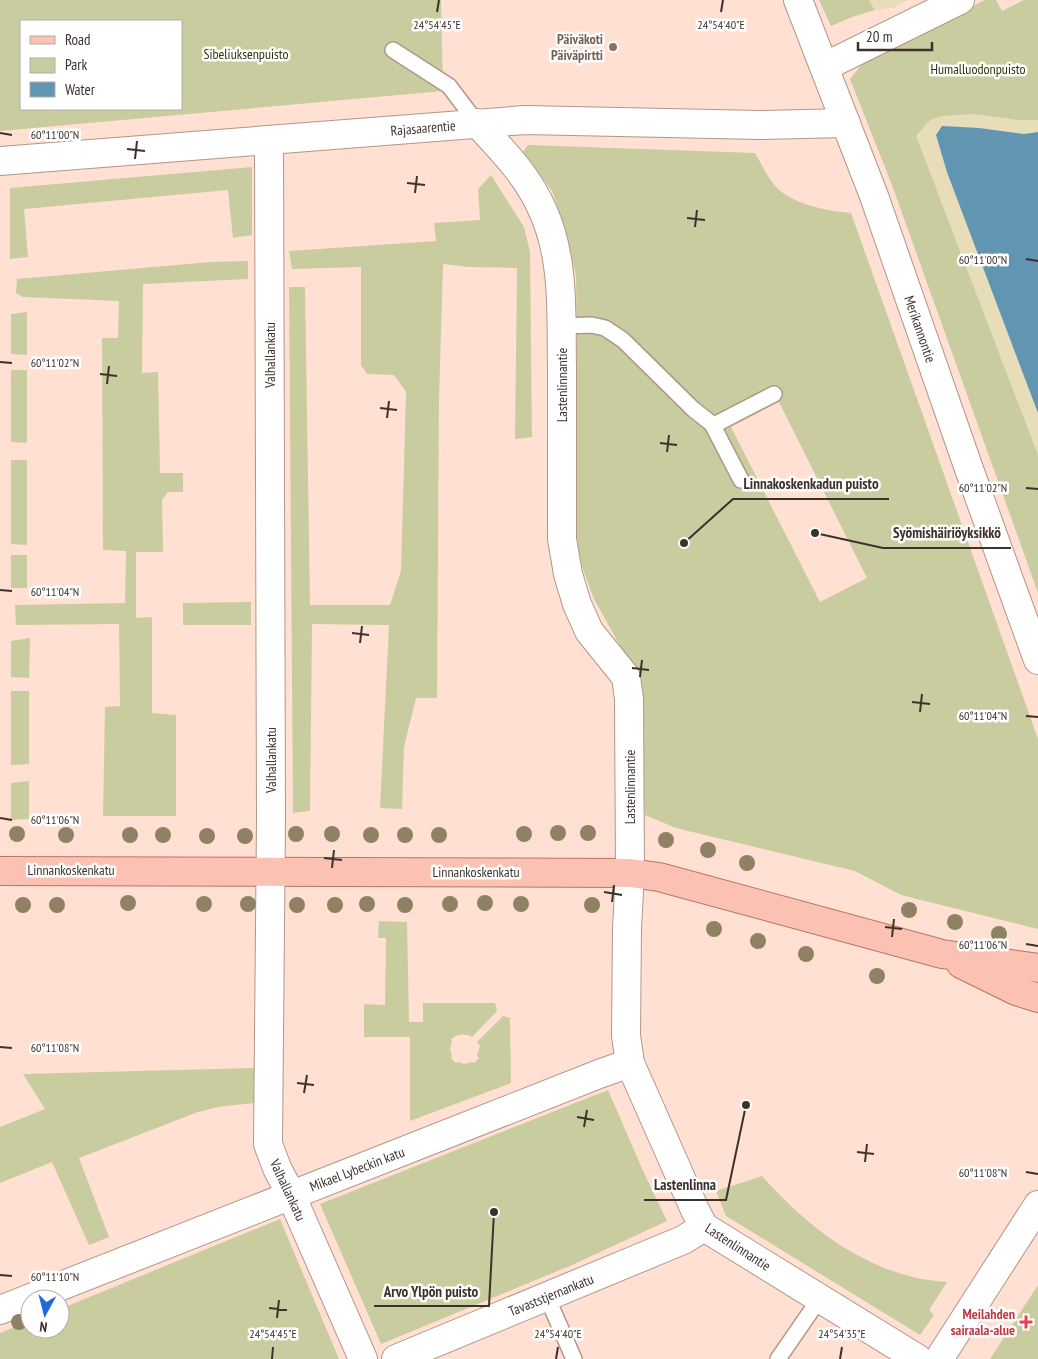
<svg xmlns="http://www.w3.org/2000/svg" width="1038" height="1359" font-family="'PT Sans Narrow',sans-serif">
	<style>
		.green { fill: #c9cc9e; fill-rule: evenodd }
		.sand { fill: #e7deb9 }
		.water { fill: #6195b1 }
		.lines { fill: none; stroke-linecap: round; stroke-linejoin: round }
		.lane-casing { stroke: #b29689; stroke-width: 18 }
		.street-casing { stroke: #b29689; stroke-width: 30 }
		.primary-casing { stroke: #b77563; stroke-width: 30 }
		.lane { stroke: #fff; stroke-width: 15 }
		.street { stroke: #fff; stroke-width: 28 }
		.primary { stroke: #fbc2b3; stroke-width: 28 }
		.tree { fill: #8f8164 }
		.ticks { fill: none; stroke: #3d312c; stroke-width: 2 }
		.education-dot { fill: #8d6e63; stroke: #fff; stroke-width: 2 }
		.health-dot { fill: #e0444e; stroke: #fff; stroke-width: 2 }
		.labels { text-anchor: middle; stroke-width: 5; stroke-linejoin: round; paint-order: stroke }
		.education-label { font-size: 14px; font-weight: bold; fill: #785e54; stroke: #fff; text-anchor: end }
		.park-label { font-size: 14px; fill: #33340a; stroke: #fff }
		.street-label { font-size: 14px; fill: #3d312c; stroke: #fff }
		.health-label { font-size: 14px; font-weight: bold; fill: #be3a42; stroke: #fff; text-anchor: end }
		.ticks-label { font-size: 12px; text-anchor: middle; fill: #3d312c; stroke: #fff; stroke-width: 5; stroke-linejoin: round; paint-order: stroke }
		.leader { fill: none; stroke: #3d312c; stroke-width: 2 }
		.callout-dot { fill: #3d312c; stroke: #fff; stroke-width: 2 }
		.callout-label { font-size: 15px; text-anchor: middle; font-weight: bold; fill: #3d312c; stroke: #fff; stroke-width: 5; stroke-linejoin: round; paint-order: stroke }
	</style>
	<rect width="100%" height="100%" fill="#ffe0d2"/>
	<g class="green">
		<path d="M 0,0 L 441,0 L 443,91 L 0,131 ZM 21,21 L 181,21 L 181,109 L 21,109 Z"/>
		<path d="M 819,0 L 869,0 L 875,10 L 852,17 L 831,26 Z"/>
		<path d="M 985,0 L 996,0 L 1002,11 L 1024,0 L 1038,0 L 1038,132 L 942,126 L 936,136 L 1038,413 L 1038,593 L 892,185 L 850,79 L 867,58 Z"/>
		<path d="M 528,145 L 755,153 C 762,165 768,179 778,189 C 796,205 827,211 851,213 L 1038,739 L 1038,929 L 901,895 L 855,871 L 676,828 L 645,815 L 638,678 L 594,599 L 581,564 L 574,523 L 577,361 L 576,276 L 566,230 L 552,191 L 523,152 ZM 779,402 L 867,578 L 820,602 L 731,427 Z"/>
		<path d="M 252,167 L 252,235 L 233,238 L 228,190 L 24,209 L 28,257 L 10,259 L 10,188 Z"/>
		<path d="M 491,175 L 524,227 L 530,252 L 532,437 L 515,439 L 517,268 L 468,267 L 443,264 L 439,399 L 437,698 L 416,698 L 404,747 L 402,809 L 380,808 L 389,625 L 312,624 L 310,811 L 293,813 L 289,287 L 305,287 L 310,605 L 390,605 L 401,571 L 406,392 L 394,375 L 367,374 L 361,365 L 361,267 L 292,269 L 289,251 L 436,241 L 434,223 L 480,220 L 478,189 Z"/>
		<path d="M 248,261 L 248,279 L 143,284 L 142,373 L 158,372 L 160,473 L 183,473 L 183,492 L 168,492 L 162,500 L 163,552 L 136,552 L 136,618 L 152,617 L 152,713 L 176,715 L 176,816 L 103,816 L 105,707 L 120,706 L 119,624 L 16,625 L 15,605 L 125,603 L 126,551 L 103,550 L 102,338 L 118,338 L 119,301 L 23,297 L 16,293 L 17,279 L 211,262 Z"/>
		<path d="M 27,312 L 27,355 L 11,354 L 11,314 Z"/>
		<path d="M 11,370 L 27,370 L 27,443 L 11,442 Z"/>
		<path d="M 11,460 L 27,460 L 27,545 L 11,544 Z"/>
		<rect x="11" y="555" width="16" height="33"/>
		<path d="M 251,602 L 251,625 L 183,625 L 183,603 Z"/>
		<path d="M 30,638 L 29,678 L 11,677 L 11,641 Z"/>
		<path d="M 11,691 L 29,691 L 29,764 L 11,765 Z"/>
		<path d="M 29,781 L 29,819 L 11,820 L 11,783 Z"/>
		<path d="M 379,921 L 407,922 L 409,1022 L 423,1022 L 423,1003 L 495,1003 L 497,1011 L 472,1037 C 464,1033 456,1034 451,1040 L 452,1042 L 450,1049 L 452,1056 L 451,1058 L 456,1063 L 458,1062 L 464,1064 L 472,1062 L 474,1063 L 479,1058 L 477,1056 L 480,1046 L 477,1042 L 503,1016 L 510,1018 L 511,1083 L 410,1121 L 410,1037 L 364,1037 L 364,1004 L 385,1005 L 386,938 L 378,938 Z"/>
		<path d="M 254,1068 L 254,1103 L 218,1107 L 198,1112 L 79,1158 L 109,1237 L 89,1245 L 52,1162 L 0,1183 L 0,1127 L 45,1109 L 23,1074 Z"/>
		<path d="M 608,1090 L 644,1173 L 667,1221 L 572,1265 L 381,1344 L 320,1204 Z"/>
		<path d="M 762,1176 C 803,1222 852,1262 913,1277 C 924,1280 936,1281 947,1282 L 929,1310 L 934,1315 L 920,1335 L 726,1216 L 716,1191 Z"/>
		<path d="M 280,1219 L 339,1359 L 0,1359 L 0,1333 L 30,1321 L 30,1329 L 60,1329 L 60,1309 Z"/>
		<path d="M 1038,1285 L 1038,1359 L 990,1359 Z"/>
	</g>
	<g class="sand">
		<path d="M 869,0 L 908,0 L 893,8 L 875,10 Z"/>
		<path d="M 974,114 L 1018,120 L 1038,120 L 1038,132 L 1024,134 L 979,128 L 942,126 L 947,172 L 1038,413 L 1038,455 L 916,136 L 930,120 L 942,116 Z"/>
	</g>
	<path class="water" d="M 942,126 L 979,128 L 1024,134 L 1038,132 L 1038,413 L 947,172 L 936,135 Z"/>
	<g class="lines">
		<g class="lane-casing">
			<g id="lane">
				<path d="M 393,50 L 449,86 L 477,123"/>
				<path d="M 562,326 L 592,325 L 605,328 L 623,340 L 693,409 L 712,424 L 741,480"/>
				<path d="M 712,424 L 714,425 L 774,394"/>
				<path d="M 547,1297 L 574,1359"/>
				<path d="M 778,1359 L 820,1298"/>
			</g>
		</g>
		<g class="street-casing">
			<g id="street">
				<path d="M 798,0 L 874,196 L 969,469 L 1038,660"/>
				<path d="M 824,67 L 960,0"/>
				<path d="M 477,123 C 502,150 528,176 543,211 C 565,260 561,315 562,368 C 562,425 562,482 562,539 L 568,574 L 577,604 L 589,631 L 626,677 L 629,699 L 630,873 L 627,928 L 626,1036 L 630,1063 L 695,1210 L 704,1227 L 918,1359"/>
				<path d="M 269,140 L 271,818 L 268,1144 L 277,1168 L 291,1195 L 363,1359"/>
				<path d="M 0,161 L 525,120 L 760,125 L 846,123"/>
				<path d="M 0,1310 L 599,1074 L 630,1063"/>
				<path d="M 396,1359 L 683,1240 L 704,1227"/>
				<path d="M 939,1359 L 1038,1205"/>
			</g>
		</g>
		<g class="primary-casing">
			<g id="primary">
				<path d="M 0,871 L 630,873 L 659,877 L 942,954 L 1038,968"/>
				<path d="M 961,964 L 1016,991 L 1038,998"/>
			</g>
		</g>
		<use href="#lane" class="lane"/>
		<use href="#street" class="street"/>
		<use href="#primary" class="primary"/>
	</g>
	<g class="tree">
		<circle cx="558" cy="833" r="8"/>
		<circle cx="588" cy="833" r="8"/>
		<circle cx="17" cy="834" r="8"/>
		<circle cx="296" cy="834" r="8"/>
		<circle cx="332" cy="834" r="8"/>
		<circle cx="524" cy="834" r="8"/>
		<circle cx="66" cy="835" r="8"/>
		<circle cx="130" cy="835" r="8"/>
		<circle cx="163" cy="835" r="8"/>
		<circle cx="371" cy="835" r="8"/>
		<circle cx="405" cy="835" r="8"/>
		<circle cx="439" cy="835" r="8"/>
		<circle cx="207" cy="836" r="8"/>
		<circle cx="245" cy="836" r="8"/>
		<circle cx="666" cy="840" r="8"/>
		<circle cx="708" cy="850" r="8"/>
		<circle cx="747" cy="863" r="8"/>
		<circle cx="128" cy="903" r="8"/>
		<circle cx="485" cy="903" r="8"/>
		<circle cx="204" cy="904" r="8"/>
		<circle cx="248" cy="904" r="8"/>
		<circle cx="367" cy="904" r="8"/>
		<circle cx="450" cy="904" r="8"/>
		<circle cx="521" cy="904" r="8"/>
		<circle cx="23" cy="905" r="8"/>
		<circle cx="57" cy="905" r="8"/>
		<circle cx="297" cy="905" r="8"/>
		<circle cx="335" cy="905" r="8"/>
		<circle cx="405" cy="905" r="8"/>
		<circle cx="592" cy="905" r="8"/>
		<circle cx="909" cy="910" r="8"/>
		<circle cx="955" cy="922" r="8"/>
		<circle cx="714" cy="929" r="8"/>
		<circle cx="999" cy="934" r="8"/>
		<circle cx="758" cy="941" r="8"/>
		<circle cx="806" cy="954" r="8"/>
		<circle cx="877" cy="976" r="8"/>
		<circle cx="19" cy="1322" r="8"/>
	</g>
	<path class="ticks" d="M 437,12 L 439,0M 721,12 L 723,0M 0,133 L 12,135M 127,149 L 145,151M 135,159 L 137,141M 407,183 L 425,185M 415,193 L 417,176M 687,218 L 705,220M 695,227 L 697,210M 1026,259 L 1038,261M 0,362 L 12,363M 100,374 L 117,376M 107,384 L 109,366M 380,408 L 397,410M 387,418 L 389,401M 660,443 L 677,445M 667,452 L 669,435M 1026,488 L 1038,489M 0,590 L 12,591M 352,633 L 369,635M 360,643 L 362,626M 632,668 L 649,670M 640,677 L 642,660M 912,702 L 930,704M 920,712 L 922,694M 1026,716 L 1038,717M 0,818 L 12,820M 324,858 L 342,860M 332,868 L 334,850M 604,892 L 622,895M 612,902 L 614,885M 885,927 L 902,929M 892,937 L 894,919M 1026,944 L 1038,946M 0,1047 L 12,1048M 297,1083 L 314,1085M 304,1093 L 307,1075M 577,1117 L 594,1120M 584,1127 L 587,1110M 857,1152 L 874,1154M 865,1162 L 867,1144M 1026,1172 L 1038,1174M 0,1275 L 12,1276M 269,1308 L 287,1310M 277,1318 L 279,1300M 272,1359 L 273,1347M 556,1359 L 558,1347M 840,1359 L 842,1347"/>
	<circle class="education-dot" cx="613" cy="47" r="5"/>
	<path class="health-dot" d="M1023.5 1314.5h5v5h5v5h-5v5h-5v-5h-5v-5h5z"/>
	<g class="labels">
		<g class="education-label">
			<text x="603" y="44">Päiväkoti<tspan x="603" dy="16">Päiväpirtti</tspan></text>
		</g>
		<g class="park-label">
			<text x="246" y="59">Sibeliuksenpuisto</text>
			<text x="978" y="74">Humalluodonpuisto</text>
		</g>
		<g class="street-label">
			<text transform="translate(423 128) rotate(-5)" y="5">Rajasaarentie</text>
			<text transform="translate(920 329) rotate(71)" y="5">Merikannontie</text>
			<text transform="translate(270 355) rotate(-90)" y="5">Valhallankatu</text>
			<text transform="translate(562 385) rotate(-90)" y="5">Lastenlinnantie</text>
			<text transform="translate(271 760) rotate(-90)" y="5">Valhallankatu</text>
			<text transform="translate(630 787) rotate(-90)" y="5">Lastenlinnantie</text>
			<text x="71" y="875">Linnankoskenkatu</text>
			<text x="476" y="877">Linnankoskenkatu</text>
			<text transform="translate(357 1169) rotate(-21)" y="5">Mikael Lybeckin katu</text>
			<text transform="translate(288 1190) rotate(65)" y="5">Valhallankatu</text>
			<text transform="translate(738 1247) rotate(33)" y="5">Lastenlinnantie</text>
			<text transform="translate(551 1295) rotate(-22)" y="5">Tavaststjernankatu</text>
		</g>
		<g class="health-label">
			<text x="1015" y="1319">Meilahden<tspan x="1015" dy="16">sairaala-alue</tspan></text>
		</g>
	</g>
	<g class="ticks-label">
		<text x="437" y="29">24°54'45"E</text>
		<text x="721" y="29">24°54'40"E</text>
		<text x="55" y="139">60°11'00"N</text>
		<text x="983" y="264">60°11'00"N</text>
		<text x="55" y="367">60°11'02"N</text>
		<text x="983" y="492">60°11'02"N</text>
		<text x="55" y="596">60°11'04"N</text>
		<text x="983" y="720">60°11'04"N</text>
		<text x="55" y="824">60°11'06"N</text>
		<text x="983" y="949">60°11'06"N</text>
		<text x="55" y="1052">60°11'08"N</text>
		<text x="983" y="1177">60°11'08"N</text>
		<text x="55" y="1281">60°11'10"N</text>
		<text x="273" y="1338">24°54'45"E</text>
		<text x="558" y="1338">24°54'40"E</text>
		<text x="842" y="1338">24°54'35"E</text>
	</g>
	<path class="leader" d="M684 543L733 499H889M815 533L883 548H1011M746 1105L726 1200H644M494 1212L489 1306H374"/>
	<g class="callout-dot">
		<circle cx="684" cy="543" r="5"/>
		<circle cx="815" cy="533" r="5"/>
		<circle cx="746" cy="1105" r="5"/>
		<circle cx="494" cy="1212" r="5"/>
	</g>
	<g class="callout-label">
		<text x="811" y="489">Linnakoskenkadun puisto</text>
		<text x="947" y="538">Syömishäiriöyksikkö</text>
		<text x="685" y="1190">Lastenlinna</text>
		<text x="431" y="1297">Arvo Ylpön puisto</text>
	</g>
	<rect x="20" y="20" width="162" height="90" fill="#ffffff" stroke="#b1adab"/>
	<rect x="30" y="36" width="25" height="8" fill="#fbc2b3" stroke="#b1adab"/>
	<text x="65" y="45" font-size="15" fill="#3d312c">Road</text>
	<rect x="30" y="58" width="25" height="15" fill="#c9cc9e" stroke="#b1adab"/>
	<text x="65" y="70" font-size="15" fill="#3d312c">Park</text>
	<rect x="30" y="82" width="25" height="15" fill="#6195b1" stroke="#b1adab"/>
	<text x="65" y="95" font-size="15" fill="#3d312c">Water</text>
	<g transform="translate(45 1314) rotate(187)"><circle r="24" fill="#ffffff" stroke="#b1adab"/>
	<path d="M0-4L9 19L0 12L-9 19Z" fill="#2269d5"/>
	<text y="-8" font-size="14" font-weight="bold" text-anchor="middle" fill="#3d312c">N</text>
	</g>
	<path d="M858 42v8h74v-8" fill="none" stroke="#3d312c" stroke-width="2.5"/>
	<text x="866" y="42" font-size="15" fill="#3d312c" stroke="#ffffff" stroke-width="4" paint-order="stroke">20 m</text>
</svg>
